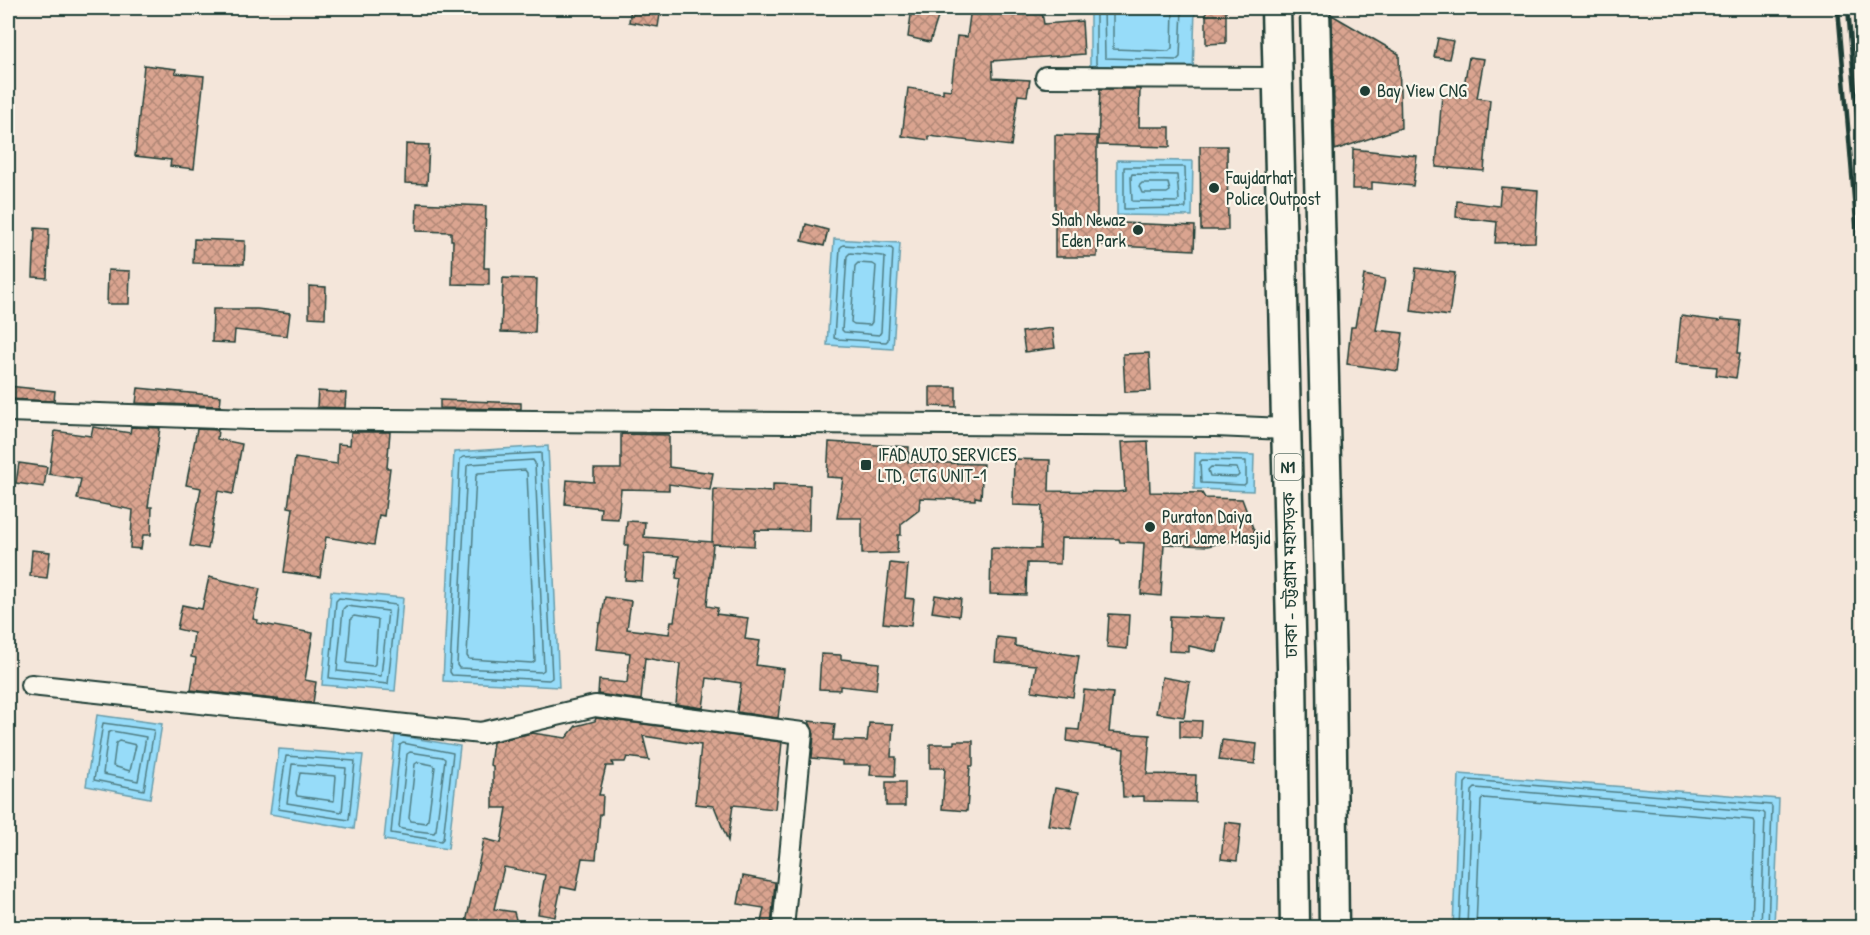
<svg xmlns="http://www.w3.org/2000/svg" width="1870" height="935" font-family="'Patrick Hand','Noto Sans Bengali',sans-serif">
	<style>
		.water { fill: #97dcf9; stroke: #679caa; stroke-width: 1.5 }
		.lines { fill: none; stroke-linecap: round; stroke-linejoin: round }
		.shore { stroke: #4f7d83; stroke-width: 1.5 }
		.building { fill: url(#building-cross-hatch); stroke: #1f3d34; stroke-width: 1.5 }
		.minor-casing { stroke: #1f3d34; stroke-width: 24 }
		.highway-casing { stroke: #1f3d34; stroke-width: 33 }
		.minor { stroke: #fbf7ec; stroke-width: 20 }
		.highway { stroke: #fbf7ec; stroke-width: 28 }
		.rail { stroke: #1f3d34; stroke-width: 4.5 }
		.poi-dot { fill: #1f3d34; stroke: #fbf7ec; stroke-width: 2 }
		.labels { text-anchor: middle; stroke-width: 4.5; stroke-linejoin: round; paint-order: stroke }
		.shield { fill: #fbf7ec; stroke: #61756b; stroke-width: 1.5 }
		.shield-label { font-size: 16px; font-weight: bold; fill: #1f3d34 }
		.poi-label { font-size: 18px; fill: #1f3d34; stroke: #fbf7ec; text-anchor: start }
		.street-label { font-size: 18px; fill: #1f3d34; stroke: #fbf7ec }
	</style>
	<defs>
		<pattern id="building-cross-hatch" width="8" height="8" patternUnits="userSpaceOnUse" patternTransform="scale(1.5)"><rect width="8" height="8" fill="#daa490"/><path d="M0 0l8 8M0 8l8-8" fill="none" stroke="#b08776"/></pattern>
	</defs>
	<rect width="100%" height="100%" fill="#f4e6da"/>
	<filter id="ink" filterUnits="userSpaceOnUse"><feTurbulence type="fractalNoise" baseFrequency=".0167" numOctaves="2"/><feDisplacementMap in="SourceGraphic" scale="12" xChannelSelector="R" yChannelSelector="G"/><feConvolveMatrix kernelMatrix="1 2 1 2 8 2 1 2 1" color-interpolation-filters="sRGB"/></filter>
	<g filter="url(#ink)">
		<g class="water">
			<path d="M 1090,8 L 1195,8 L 1193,74 L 1090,72 Z"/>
			<path d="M 1117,160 L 1193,161 L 1192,216 L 1117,215 Z"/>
			<path d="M 834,239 L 900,243 L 893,349 L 827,345 Z"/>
			<path d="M 548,446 L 559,687 L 443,681 L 454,452 Z"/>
			<path d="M 1195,453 L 1254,455 L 1253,491 L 1194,489 Z"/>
			<path d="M 331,591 L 403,598 L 395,691 L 322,685 Z"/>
			<path d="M 97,715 L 162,724 L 150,798 L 86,786 Z"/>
			<path d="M 395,735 L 460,746 L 448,849 L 384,840 Z"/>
			<path d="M 279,749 L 363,755 L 354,829 L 270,814 Z"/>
			<path d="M 1459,774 L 1779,799 L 1774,927 L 1453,927 Z"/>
		</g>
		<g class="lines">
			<g class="shore">
				<path d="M 1096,8 L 1096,63 L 1098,66 L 1109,66"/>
				<path d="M 1104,8 L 1105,58 L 1177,60 L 1180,57 L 1182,8"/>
				<path d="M 1113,8 L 1113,49 L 1169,51 L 1172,48 L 1173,8"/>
				<path d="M 1124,167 L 1185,167 L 1186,208 L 1124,209 Z"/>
				<path d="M 1132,174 L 1177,175 L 1179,200 L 1176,202 L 1132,201 L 1131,177 Z"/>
				<path d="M 1142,183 L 1168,183 L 1170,191 L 1167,193 L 1142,193 L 1139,186 Z"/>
				<path d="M 843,245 L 891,248 L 893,250 L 888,340 L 886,342 L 837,339 L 834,338 L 840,248 Z"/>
				<path d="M 850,253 L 883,256 L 885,258 L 881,332 L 879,335 L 844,332 L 842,330 L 847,256 Z"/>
				<path d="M 858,263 L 873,264 L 876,266 L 872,322 L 870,325 L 854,324 L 851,322 L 855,266 Z"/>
				<path d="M 541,453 L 552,678 L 549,680 L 452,675 L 450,672 L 460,459 L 463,457 Z"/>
				<path d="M 533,460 L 535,463 L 544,670 L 541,672 L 459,668 L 457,665 L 467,466 L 470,464 Z"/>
				<path d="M 1202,460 L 1246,461 L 1246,483 L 1244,485 L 1201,483 L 1200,462 Z"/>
				<path d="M 1211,467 L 1237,468 L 1239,475 L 1237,477 L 1210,476 L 1208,470 Z"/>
				<path d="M 525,470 L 527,473 L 535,661 L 532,663 L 469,659 L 467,656 L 476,475 L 478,473 Z"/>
				<path d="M 339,598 L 396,605 L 388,684 L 329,678 L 336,601 Z"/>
				<path d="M 346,606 L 388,611 L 381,676 L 337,671 L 343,609 Z"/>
				<path d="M 354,616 L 378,620 L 375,664 L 373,666 L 347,663 L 351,618 Z"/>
				<path d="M 103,723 L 154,730 L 144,790 L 94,780 Z"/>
				<path d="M 112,731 L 146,737 L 138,781 L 103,774 L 108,733 Z"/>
				<path d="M 119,741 L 136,745 L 130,771 L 113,766 L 116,743 Z"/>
				<path d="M 403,743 L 453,753 L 443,839 L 441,841 L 391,833 L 400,745 Z"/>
				<path d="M 410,752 L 442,757 L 445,759 L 436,830 L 434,833 L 402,829 L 399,827 L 407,754 Z"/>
				<path d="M 286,756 L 355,761 L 349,820 L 278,809 Z"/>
				<path d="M 418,762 L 433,765 L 435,767 L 428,820 L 426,823 L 411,821 L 409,818 L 415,764 Z"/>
				<path d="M 292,764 L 346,768 L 342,812 L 287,803 Z"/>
				<path d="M 300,773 L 336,776 L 334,801 L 297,796 L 296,793 Z"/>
				<path d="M 1459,928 L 1465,783 L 1468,780 L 1771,805 L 1772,807 L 1768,928"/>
				<path d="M 1467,928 L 1472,791 L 1475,788 L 1763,812 L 1765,814 L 1761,928"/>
				<path d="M 1476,928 L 1481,801 L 1483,798 L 1754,820 L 1755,823 L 1752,928"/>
			</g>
		</g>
		<g class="building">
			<path d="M 631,8 L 661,8 L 658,27 L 629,22 Z"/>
			<path d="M 912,8 L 941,8 L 930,42 L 908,37 Z"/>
			<path d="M 971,8 L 1041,8 L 1044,24 L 1082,21 L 1084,54 L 992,61 L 993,78 L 1030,80 L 1027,96 L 1018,95 L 1011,146 L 929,136 L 929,140 L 902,136 L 908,88 L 943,93 L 943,89 L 951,90 L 957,36 L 967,37 Z"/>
			<path d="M 1206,8 L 1226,8 L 1226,43 L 1206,44 Z"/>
			<path d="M 1332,15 L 1399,54 L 1401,128 L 1335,150 Z"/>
			<path d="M 1438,38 L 1453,41 L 1449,59 L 1434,57 Z"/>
			<path d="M 1469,57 L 1484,59 L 1477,98 L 1490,100 L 1484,171 L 1436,167 L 1442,95 L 1462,97 Z"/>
			<path d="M 144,65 L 176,69 L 175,73 L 204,76 L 194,169 L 170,166 L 171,160 L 135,156 Z"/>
			<path d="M 1100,89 L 1140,89 L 1139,127 L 1170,127 L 1170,147 L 1098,145 Z"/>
			<path d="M 1055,135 L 1097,136 L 1097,222 L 1195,226 L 1194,250 L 1097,245 L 1097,257 L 1055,257 Z"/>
			<path d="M 406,144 L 429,145 L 427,184 L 405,183 Z"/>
			<path d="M 1200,146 L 1227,146 L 1228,230 L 1201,230 Z"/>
			<path d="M 1353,149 L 1417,156 L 1413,186 L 1372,182 L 1372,189 L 1352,189 Z"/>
			<path d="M 1501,187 L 1538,190 L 1535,242 L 1495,243 L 1497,222 L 1456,217 L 1457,201 L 1499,206 Z"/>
			<path d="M 417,203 L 486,206 L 484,268 L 489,268 L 489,285 L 452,284 L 453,240 L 451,240 L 451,232 L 416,231 Z"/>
			<path d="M 806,224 L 828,230 L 824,246 L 802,241 Z"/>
			<path d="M 35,228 L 49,229 L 47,278 L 33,277 Z"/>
			<path d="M 194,239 L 245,241 L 244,264 L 193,263 Z"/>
			<path d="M 1416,268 L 1455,273 L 1449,316 L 1411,311 Z"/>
			<path d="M 108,270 L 130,271 L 129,304 L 107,304 Z"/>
			<path d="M 1364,275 L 1385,279 L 1376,330 L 1403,333 L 1398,371 L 1347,364 L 1351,327 L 1355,327 Z"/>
			<path d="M 503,278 L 537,279 L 535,333 L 501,332 Z"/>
			<path d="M 309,286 L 326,287 L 325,318 L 309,317 Z"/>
			<path d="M 213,309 L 257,309 L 290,313 L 287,336 L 235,330 L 234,343 L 212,342 Z"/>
			<path d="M 1681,316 L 1720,321 L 1721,319 L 1741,321 L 1738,353 L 1740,353 L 1736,378 L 1716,375 L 1717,367 L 1676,363 Z"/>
			<path d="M 1052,328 L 1055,348 L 1025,352 L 1022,332 Z"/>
			<path d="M 1149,353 L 1151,391 L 1125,392 L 1123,354 Z"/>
			<path d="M 8,386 L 55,391 L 54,401 L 8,399 Z"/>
			<path d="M 930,387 L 956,387 L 956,407 L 930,406 Z"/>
			<path d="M 138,388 L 221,396 L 220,406 L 136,403 Z"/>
			<path d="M 318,391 L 346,393 L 345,408 L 317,407 Z"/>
			<path d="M 440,400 L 521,403 L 521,409 L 440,408 Z"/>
			<path d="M 93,427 L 130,433 L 131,427 L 160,428 L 148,507 L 152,507 L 151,535 L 143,535 L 141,549 L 130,548 L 133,510 L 77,499 L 81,479 L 49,474 L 55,431 L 91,436 Z"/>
			<path d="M 197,429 L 218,430 L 217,439 L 242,444 L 233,494 L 218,491 L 208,549 L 190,546 L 201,488 L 186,485 Z"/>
			<path d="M 351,432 L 390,432 L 387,468 L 390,468 L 384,516 L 379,515 L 374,545 L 326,537 L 320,577 L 284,572 L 293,508 L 288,507 L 295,458 L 337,464 L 338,444 L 350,445 Z"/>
			<path d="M 621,434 L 669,435 L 669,467 L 713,473 L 710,490 L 669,484 L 669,490 L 621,489 L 618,519 L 600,518 L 601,508 L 565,504 L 567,480 L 594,482 L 594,469 L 621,469 Z"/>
			<path d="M 1148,441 L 1150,492 L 1202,493 L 1205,498 L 1242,499 L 1256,536 L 1207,546 L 1164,544 L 1161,596 L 1141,594 L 1144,543 L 1120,542 L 1119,539 L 1061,538 L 1060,564 L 1027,563 L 1026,595 L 990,594 L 991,548 L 1040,549 L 1042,506 L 1013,505 L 1014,459 L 1050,460 L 1049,491 L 1117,492 L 1125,491 L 1122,442 Z"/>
			<path d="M 829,442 L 909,447 L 908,462 L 983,464 L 981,498 L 975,497 L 975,500 L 920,498 L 919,510 L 901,524 L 901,535 L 898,535 L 897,553 L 862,554 L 862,518 L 837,518 L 843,478 L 827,477 Z"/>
			<path d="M 19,463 L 47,467 L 44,487 L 16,483 Z"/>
			<path d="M 773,484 L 810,485 L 809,531 L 755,530 L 754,546 L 713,544 L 707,606 L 718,608 L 716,614 L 748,618 L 745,639 L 760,641 L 756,665 L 784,669 L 778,718 L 737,712 L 741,683 L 707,678 L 703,708 L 676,704 L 680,664 L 645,658 L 641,700 L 598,694 L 599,680 L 627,683 L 630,653 L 596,649 L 599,623 L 601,623 L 605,597 L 631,601 L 627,629 L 669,634 L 671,621 L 674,621 L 681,579 L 676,578 L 679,556 L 644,554 L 642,581 L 625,580 L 628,545 L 625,545 L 627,521 L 645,522 L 644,537 L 712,542 L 714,489 L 773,492 Z"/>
			<path d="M 32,550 L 50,552 L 47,578 L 30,576 Z"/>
			<path d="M 890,563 L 908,565 L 905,598 L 914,599 L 911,626 L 883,623 Z"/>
			<path d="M 209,577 L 260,589 L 253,619 L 258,620 L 257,623 L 313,633 L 305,680 L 316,682 L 313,703 L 191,690 L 196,658 L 191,657 L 194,633 L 177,629 L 182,605 L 202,609 Z"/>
			<path d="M 935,595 L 961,599 L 959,616 L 932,612 Z"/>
			<path d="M 1109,614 L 1129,615 L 1127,649 L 1107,647 Z"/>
			<path d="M 1170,616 L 1224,618 L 1217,652 L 1189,646 L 1189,652 L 1169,651 Z"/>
			<path d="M 997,637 L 1015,639 L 1015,646 L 1079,656 L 1073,697 L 1032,691 L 1036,665 L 995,662 Z"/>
			<path d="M 821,654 L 841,655 L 841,659 L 879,663 L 876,690 L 840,686 L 840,690 L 819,689 Z"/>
			<path d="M 1162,677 L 1190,682 L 1184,717 L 1156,713 Z"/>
			<path d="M 1084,690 L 1113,693 L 1109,732 L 1150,735 L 1147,774 L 1196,775 L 1195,802 L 1144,801 L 1144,796 L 1123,797 L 1122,777 L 1124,749 L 1067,741 L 1068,729 L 1079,730 Z"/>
			<path d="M 596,718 L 782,742 L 775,809 L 733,805 L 728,841 L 714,806 L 695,804 L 701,745 L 643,736 L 649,760 L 627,757 L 625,762 L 612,762 L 613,766 L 606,766 L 599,795 L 603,795 L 602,814 L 600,814 L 596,859 L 582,858 L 576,890 L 561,887 L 555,917 L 538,914 L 545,875 L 504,867 L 494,909 L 514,912 L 518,927 L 465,927 L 484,839 L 501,843 L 507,808 L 493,808 L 493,766 L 490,765 L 493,742 L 532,733 L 566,738 L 576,726 L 595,721 Z"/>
			<path d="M 1180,720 L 1202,721 L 1201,738 L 1180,737 Z"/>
			<path d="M 809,721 L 835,724 L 833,740 L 867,741 L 869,723 L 893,724 L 891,757 L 896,757 L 895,776 L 870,775 L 871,765 L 842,765 L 842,761 L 812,758 L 814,734 Z"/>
			<path d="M 1222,740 L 1257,744 L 1255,764 L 1219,760 Z"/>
			<path d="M 954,741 L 973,741 L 973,766 L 970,766 L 967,811 L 942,809 L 945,768 L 930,768 L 930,744 L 954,744 Z"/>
			<rect x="886" y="782" width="19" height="24"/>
			<path d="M 1055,788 L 1079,792 L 1071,829 L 1048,825 Z"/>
			<path d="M 1225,822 L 1241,824 L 1237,861 L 1221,859 Z"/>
			<path d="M 743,876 L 775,882 L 771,927 L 760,927 L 764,908 L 738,904 Z"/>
		</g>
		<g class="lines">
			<g class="minor-casing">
				<g id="minor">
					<path d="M 1046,77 L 1278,78"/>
					<path d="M 8,411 L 250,419 L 1215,426 L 1287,429"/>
					<path d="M 31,685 L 481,733 L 595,706 L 802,733 L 783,928"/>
				</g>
			</g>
			<g class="highway-casing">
				<g id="highway">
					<path d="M 1276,8 L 1292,669 L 1295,928"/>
					<path d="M 1315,8 L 1331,670 L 1334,928"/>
				</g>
			</g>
			<use href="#minor" class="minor"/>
			<use href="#highway" class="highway"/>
			<g class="rail">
				<path d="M 1838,8 L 1862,293"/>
				<path d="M 1848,8 L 1862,174"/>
				<path d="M 1862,8 L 1862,15"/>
			</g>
		</g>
	</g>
	<g class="poi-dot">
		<circle cx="1365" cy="91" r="6"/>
		<circle cx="1214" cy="188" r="6"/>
		<circle cx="1138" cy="230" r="6"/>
		<rect x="860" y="459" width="12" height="12" rx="3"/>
		<circle cx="1150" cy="527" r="6"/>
	</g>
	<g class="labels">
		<rect class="shield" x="1274.5" y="454" width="27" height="26" rx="4.5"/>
		<g class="shield-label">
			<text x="1288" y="473">N1</text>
		</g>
		<g class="poi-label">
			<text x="1377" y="97">Bay View CNG</text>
			<text x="1226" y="184">Faujdarhat<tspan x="1226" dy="21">Police Outpost</tspan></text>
			<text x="1126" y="226" text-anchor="end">Shah Newaz<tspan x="1126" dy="21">Eden Park</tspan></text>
			<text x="878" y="461">IFAD AUTO SERVICES<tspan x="878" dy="21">LTD, CTG UNIT-1</tspan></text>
			<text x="1162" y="523">Puraton Daiya<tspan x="1162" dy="21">Bari Jame Masjid</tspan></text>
		</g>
		<g class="street-label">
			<text transform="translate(1290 575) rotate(-91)" y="6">ঢাকা - চট্টগ্রাম মহাসড়ক</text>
		</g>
	</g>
	<rect width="1870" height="935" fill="none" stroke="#fbf7ec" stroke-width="30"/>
	<rect x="15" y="15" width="1840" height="905" fill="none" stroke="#1f3d34" stroke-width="2" filter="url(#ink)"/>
</svg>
